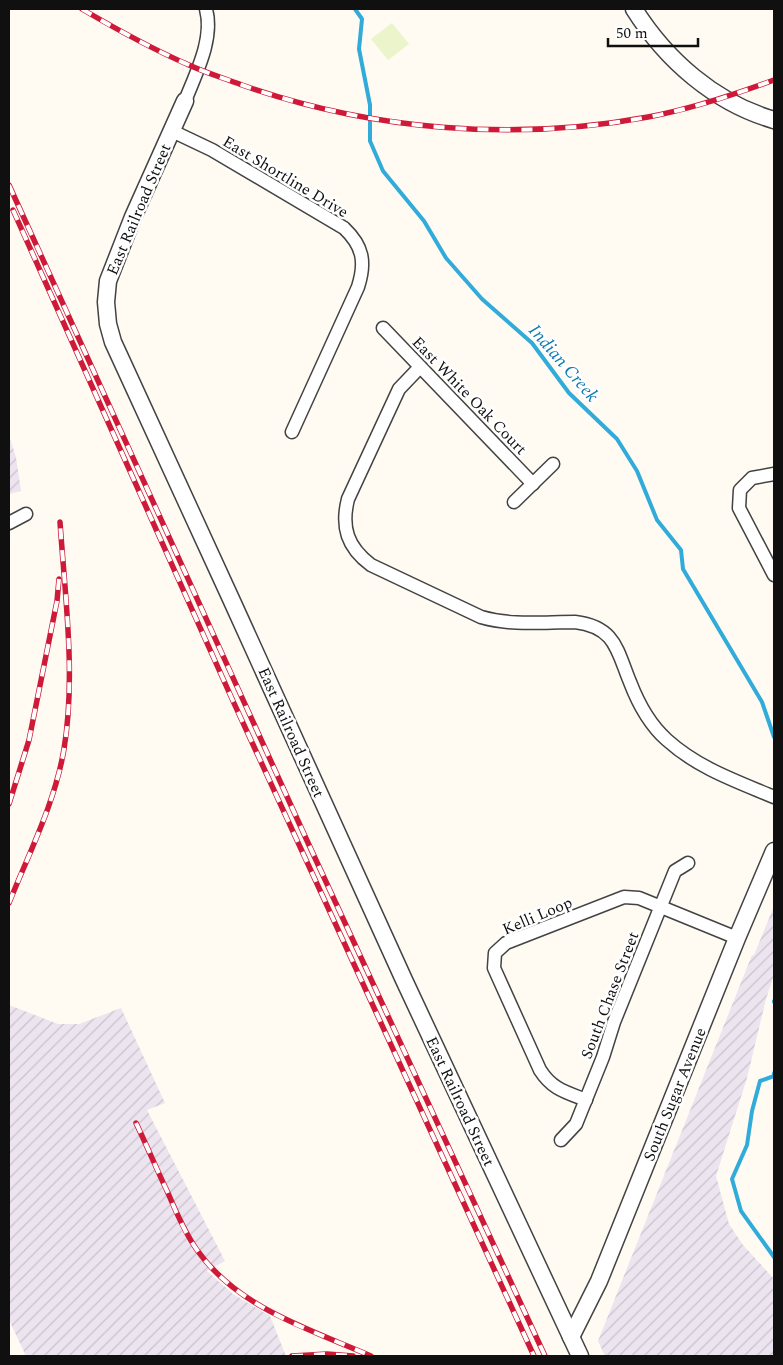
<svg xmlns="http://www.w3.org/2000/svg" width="783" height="1365" font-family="Spectral,serif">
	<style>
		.industrial { fill: url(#industrial-furrows) }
		.pitch { fill: #ebf4ca }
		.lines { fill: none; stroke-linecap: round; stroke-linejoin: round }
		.stream { stroke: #31abda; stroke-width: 4 }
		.minor-casing { stroke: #434343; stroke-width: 15 }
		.tertiary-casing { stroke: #434343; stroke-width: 19 }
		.minor { stroke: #fff; stroke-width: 12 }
		.tertiary { stroke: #fff; stroke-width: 16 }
		.rail-casing { stroke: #ce1938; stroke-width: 5.5 }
		.rail { stroke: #fff; stroke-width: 4; stroke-dasharray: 11; stroke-linecap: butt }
		.labels { text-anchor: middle; stroke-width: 5; stroke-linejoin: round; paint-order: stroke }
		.street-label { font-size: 16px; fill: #101010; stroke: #fff }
		.water-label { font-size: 18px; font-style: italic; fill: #0b7baf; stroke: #fff }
	</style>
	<defs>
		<pattern id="industrial-furrows" width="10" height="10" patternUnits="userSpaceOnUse" patternTransform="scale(1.25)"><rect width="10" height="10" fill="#ece4ef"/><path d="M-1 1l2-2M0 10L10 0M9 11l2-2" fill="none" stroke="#c9c3cc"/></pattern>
	</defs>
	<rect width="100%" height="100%" fill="#fffbf2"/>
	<g class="industrial">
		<path d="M 9,436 L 16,457 L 21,491 L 9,494 Z"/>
		<path d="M 774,906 L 774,975 L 766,999 L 747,1078 L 716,1176 L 729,1224 L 743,1245 L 774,1279 L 774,1356 L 605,1356 L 598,1341 L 752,955 L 754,955 Z"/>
		<path d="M 9,1005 L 58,1024 L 79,1024 L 121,1008 L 165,1103 L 147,1110 L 225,1261 L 207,1271 L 233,1294 L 270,1316 L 286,1356 L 26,1356 L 9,1320 Z"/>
	</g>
	<path class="pitch" d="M 392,23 L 409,44 L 388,60 L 371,39 Z"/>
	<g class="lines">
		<g class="stream">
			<path d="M 355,9 L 362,19 L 359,49 L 370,105 L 370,141 L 383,171 L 424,221 L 446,258 L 482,299 L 532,343 L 569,393 L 617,439 L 637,471 L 657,520 L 681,550 L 683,569 L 762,702 L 774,737"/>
			<path d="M 774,1001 L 774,1002"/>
			<path d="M 774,1073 L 774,1076 L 760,1081 L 752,1111 L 747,1145 L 732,1179 L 741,1211 L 774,1257"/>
		</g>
		<g class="minor-casing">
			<g id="minor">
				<path d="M 185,101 C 196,73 214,39 206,9"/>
				<path d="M 172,131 L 212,150 L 344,228 C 363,246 366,262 358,287 L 292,432"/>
				<path d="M 383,328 L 533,484"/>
				<path d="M 420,367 L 399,389 L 348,499 C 341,527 347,547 371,565 L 481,617 C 512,626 543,622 575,622 C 616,627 617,651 630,682 C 638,703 650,725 667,740 C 698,768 736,781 774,797"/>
				<path d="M 774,474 L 752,478 L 740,490 L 739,508 L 774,575"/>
				<path d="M 514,502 L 553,464"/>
				<path d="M 9,523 L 26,514"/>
				<path d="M 586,1100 C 565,1092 552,1089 540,1070 L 494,968 L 495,953 L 506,943 L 624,897 L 639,898 L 737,938"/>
				<path d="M 561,1140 L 576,1124 L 603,1057 L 614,1022 L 675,871 L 688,863"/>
			</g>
		</g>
		<g class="tertiary-casing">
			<g id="tertiary">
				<path d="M 634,9 C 666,60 715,103 774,120"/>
				<path d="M 185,101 L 133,217 L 108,281 L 106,302 L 108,324 L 113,342 L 231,599 L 404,980 L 580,1356"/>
				<path d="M 571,1337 L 599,1281 L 737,938 L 774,851"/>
			</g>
		</g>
		<use href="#minor" class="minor"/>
		<use href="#tertiary" class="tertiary"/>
		<g class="rail-casing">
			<g id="rail">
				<path d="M 82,9 C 116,29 152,49 189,65 C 206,73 224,78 242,85 C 370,130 513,142 648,117 C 691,109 733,95 774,80"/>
				<path d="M 9,185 L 309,845 L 545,1356"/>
				<path d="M 13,210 L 233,701 L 534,1356"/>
				<path d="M 9,804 L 29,740 L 57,601 L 59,579"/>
				<path d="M 9,903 C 29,853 55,803 64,749 C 76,676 65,596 60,522"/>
				<path d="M 136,1123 C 147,1146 157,1170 168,1193 C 176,1212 185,1233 197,1250 C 238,1308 309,1329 371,1356"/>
				<path d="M 292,1356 L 327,1354 L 353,1356"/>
			</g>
		</g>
		<use href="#rail" class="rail"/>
	</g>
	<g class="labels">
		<g class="street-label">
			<text transform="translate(286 176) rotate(31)" y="6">East Shortline Drive</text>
			<text transform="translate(138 209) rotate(-67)" y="6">East Railroad Street</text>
			<text transform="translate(470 395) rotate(46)" y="6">East White Oak Court</text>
			<text transform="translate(292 732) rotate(66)" y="6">East Railroad Street</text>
			<text transform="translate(537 915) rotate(-23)" y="6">Kelli Loop</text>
			<text transform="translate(609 995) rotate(-69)" y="6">South Chase Street</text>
			<text transform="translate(674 1094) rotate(-68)" y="6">South Sugar Avenue</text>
			<text transform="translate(461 1101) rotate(65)" y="6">East Railroad Street</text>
		</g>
		<g class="water-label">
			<text transform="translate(564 363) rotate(49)" y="6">Indian Creek</text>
		</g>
	</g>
	<rect width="783" height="1365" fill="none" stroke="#101010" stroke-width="20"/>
	<path d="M608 38v8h90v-8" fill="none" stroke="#101010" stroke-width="2.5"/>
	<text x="616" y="38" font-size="15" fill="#101010" stroke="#ffffff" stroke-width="4" paint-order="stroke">50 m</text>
</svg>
